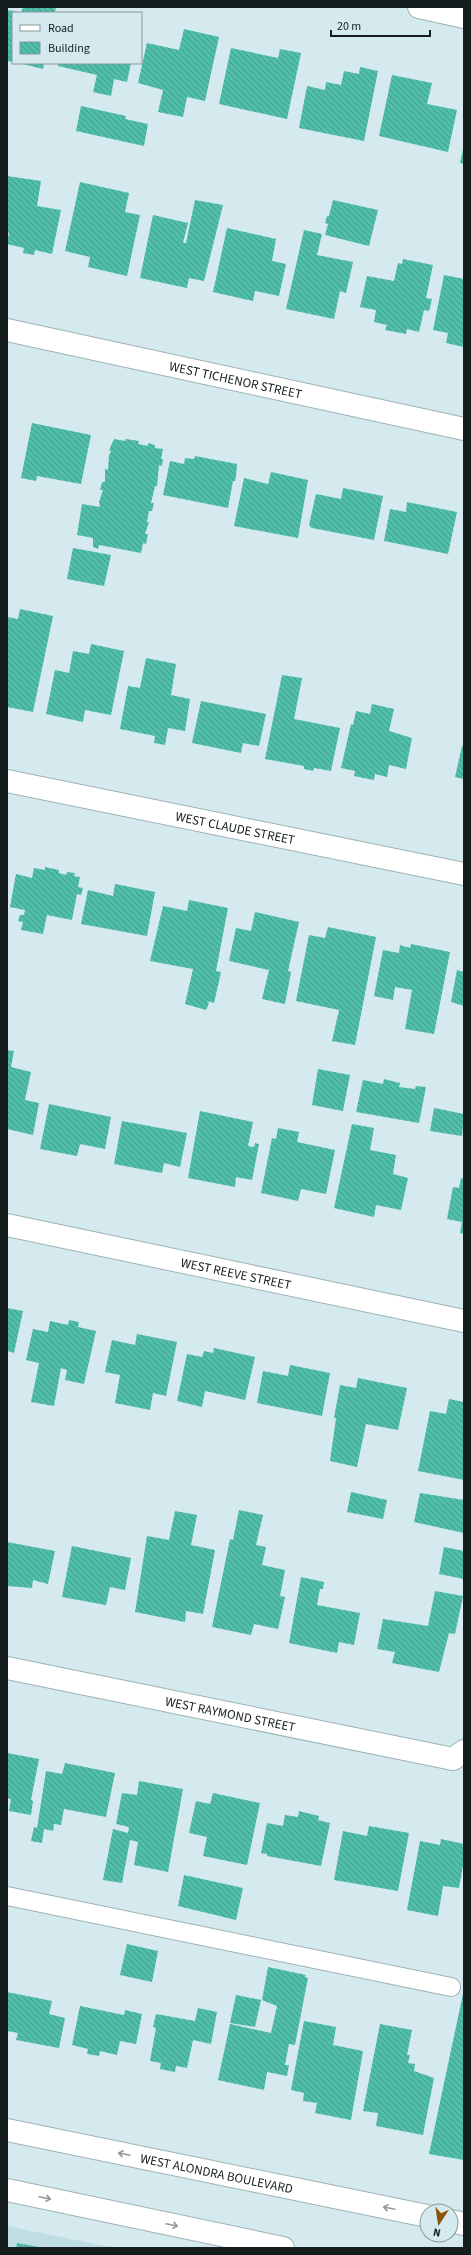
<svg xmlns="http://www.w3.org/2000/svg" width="471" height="2255" font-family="'Source Sans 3',sans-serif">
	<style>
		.built { fill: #bfdee3 }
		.building { fill: url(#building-back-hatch) }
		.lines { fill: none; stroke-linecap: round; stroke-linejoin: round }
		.lane-casing { stroke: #9db3b6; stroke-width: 20 }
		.street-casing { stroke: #9db3b6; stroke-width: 24 }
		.secondary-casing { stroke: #9db3b6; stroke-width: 24 }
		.lane { stroke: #fff; stroke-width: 18 }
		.street { stroke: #fff; stroke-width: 22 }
		.secondary { stroke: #fff; stroke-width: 22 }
		.oneway { stroke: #96999a }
		.labels { text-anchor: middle; stroke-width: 3.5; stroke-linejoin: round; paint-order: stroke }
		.street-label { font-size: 13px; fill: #151d1e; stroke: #d4eaee }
	</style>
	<defs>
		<pattern id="building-back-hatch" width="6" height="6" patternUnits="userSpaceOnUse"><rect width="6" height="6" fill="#51beaa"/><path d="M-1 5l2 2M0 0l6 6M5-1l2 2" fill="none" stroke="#429a8a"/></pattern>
	</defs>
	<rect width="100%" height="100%" fill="#d4eaee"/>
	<path class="built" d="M 7,2226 L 115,2248 L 7,2248 Z"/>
	<g class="building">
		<path d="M 23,7 L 56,7 L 55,13 L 21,13 Z"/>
		<path d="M 7,10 L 18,12 L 13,13 L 13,62 L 7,61 Z"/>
		<path d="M 184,29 L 219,37 L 205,101 L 187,97 L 183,117 L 158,112 L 163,90 L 138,83 L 147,43 L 179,50 Z"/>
		<path d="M 231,48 L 278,58 L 280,49 L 301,53 L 287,119 L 219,104 Z"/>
		<path d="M 19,63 L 44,63 L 43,69 Z"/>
		<path d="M 59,63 L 131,63 L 127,82 L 114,79 L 111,96 L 93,92 L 97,75 L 58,66 Z"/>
		<path d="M 360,67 L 378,71 L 364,141 L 299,128 L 307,86 L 325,90 L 326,82 L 341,85 L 344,71 L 359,74 Z"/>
		<path d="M 392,75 L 432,83 L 427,104 L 457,110 L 448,152 L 379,136 Z"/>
		<path d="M 81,106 L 126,116 L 125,119 L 148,124 L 144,146 L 76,131 Z"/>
		<path d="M 464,145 L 464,164 L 460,163 Z"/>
		<path d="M 7,176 L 41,181 L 37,206 L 61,210 L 52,254 L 35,250 L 34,255 L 23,253 L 24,248 L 7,244 L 9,233 L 7,232 Z"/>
		<path d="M 80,182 L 129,193 L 125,212 L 140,215 L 127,276 L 88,267 L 90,257 L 65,251 Z"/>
		<path d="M 195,200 L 223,205 L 204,281 L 189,278 L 187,288 L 140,278 L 153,215 L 188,223 L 183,243 L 186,243 Z"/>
		<path d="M 333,200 L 378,210 L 369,246 L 325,235 L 328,224 L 325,223 L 327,216 L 329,216 Z"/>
		<path d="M 227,228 L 276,239 L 272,261 L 286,264 L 279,296 L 255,291 L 253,301 L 213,292 Z"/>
		<path d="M 304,230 L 322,234 L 317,255 L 353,262 L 346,293 L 340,291 L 334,319 L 286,309 Z"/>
		<path d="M 403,259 L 433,265 L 426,298 L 432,299 L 429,311 L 424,310 L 419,332 L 407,329 L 406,334 L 385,330 L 387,325 L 374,322 L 376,310 L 360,307 L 367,276 L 394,281 L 398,263 L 402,264 Z"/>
		<path d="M 444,275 L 464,279 L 464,347 L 446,343 L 448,333 L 433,330 Z"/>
		<path d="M 32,423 L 91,435 L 81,484 L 37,476 L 36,481 L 21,478 Z"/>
		<path d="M 114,439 L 125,441 L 126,439 L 139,441 L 138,444 L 148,446 L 148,443 L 155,445 L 155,448 L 163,449 L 161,459 L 163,459 L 162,466 L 159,465 L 157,486 L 155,486 L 151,503 L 154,503 L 152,511 L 149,511 L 147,522 L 149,522 L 145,534 L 148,534 L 146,544 L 143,543 L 141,553 L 99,545 L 98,549 L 93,547 L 93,538 L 77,535 L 82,504 L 100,507 L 99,502 L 103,490 L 100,490 L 102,482 L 105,482 L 105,469 L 108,470 L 109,454 L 110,454 L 111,451 L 109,450 Z"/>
		<path d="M 195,456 L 237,464 L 236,476 L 235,481 L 233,481 L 228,508 L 163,495 L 170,461 L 184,464 L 185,458 L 194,459 Z"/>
		<path d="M 271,472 L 308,480 L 298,538 L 234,526 L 244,478 L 268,484 Z"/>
		<path d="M 343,488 L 383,496 L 374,540 L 312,528 L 309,525 L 316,494 L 341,499 Z"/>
		<path d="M 407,502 L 457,512 L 448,554 L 384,541 L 390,509 L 406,512 Z"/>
		<path d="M 73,548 L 111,555 L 104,586 L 67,579 Z"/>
		<path d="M 20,609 L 53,616 L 33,712 L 7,707 L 7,617 L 18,619 Z"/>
		<path d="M 91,644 L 124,651 L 111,715 L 85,710 L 83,722 L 46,714 L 55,670 L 69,673 L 73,651 L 89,654 Z"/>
		<path d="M 146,658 L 176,664 L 171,695 L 190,699 L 185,731 L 168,728 L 165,745 L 154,743 L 155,736 L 120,729 L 128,686 L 140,688 Z"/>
		<path d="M 282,675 L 302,678 L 294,719 L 340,728 L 331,771 L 314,768 L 313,771 L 304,769 L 304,766 L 265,759 Z"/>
		<path d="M 201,701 L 266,714 L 259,746 L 243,743 L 241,753 L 192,743 Z"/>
		<path d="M 372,704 L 394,709 L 389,731 L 412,738 L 406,769 L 389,765 L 387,777 L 375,774 L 374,780 L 354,776 L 355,771 L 341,768 L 351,724 L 353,725 L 356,711 L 370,714 Z"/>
		<path d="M 462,746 L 464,746 L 464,779 L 455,777 Z"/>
		<path d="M 45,867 L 59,870 L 59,873 L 66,875 L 67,872 L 75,873 L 74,876 L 80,877 L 78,887 L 83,888 L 81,895 L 77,894 L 72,920 L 47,915 L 43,934 L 21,930 L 23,922 L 18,921 L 20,915 L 24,915 L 25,910 L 10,907 L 16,874 L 32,878 L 34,868 L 45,870 Z"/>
		<path d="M 115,884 L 155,892 L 147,936 L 81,924 L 88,890 L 113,896 Z"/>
		<path d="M 189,900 L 228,908 L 216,971 L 221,972 L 214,1003 L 207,1001 L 209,1003 L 206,1010 L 185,1004 L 193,969 L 150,961 L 163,906 L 187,911 Z"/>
		<path d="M 255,912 L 299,922 L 288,971 L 291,972 L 285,1004 L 262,999 L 269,970 L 229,961 L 236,928 L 251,931 Z"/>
		<path d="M 328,927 L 376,937 L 355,1045 L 332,1041 L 339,1010 L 296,1001 L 309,935 L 325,938 Z"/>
		<path d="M 411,944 L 450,952 L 434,1034 L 405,1029 L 412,990 L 395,987 L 393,1000 L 374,996 L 383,950 L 399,953 L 400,945 L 410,948 Z"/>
		<path d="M 457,970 L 464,972 L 464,1006 L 451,1002 Z"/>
		<path d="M 7,1050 L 14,1051 L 11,1067 L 31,1072 L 25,1100 L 39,1103 L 33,1135 L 7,1129 Z"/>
		<path d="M 318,1069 L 350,1075 L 343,1111 L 312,1105 Z"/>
		<path d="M 384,1079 L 400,1083 L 399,1087 L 415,1089 L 416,1086 L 426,1087 L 419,1123 L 356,1112 L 363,1080 L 383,1084 Z"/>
		<path d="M 49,1104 L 111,1117 L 105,1149 L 80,1144 L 77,1156 L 40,1149 Z"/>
		<path d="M 434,1108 L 464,1114 L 462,1136 L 430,1131 Z"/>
		<path d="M 200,1111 L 253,1122 L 248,1146 L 254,1147 L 255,1143 L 259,1144 L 252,1180 L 236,1177 L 235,1187 L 188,1178 Z"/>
		<path d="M 122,1121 L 187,1133 L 180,1167 L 164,1163 L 162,1173 L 114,1164 Z"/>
		<path d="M 352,1124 L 374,1128 L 370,1150 L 396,1155 L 393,1174 L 408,1178 L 401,1210 L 376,1205 L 374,1217 L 334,1208 Z"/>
		<path d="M 278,1128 L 299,1132 L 297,1142 L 335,1150 L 326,1194 L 301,1189 L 298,1201 L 261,1193 L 272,1138 L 276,1139 Z"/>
		<path d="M 461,1178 L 464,1179 L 464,1234 L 460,1233 L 462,1222 L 447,1219 L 453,1187 L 459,1188 Z"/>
		<path d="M 7,1308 L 23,1311 L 14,1353 L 7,1351 Z"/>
		<path d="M 69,1320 L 79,1322 L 78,1327 L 96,1331 L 84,1384 L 65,1380 L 67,1370 L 61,1368 L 54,1406 L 31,1402 L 39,1363 L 26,1360 L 33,1329 L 48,1332 L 50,1321 L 68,1325 Z"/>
		<path d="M 137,1334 L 177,1342 L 166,1396 L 153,1393 L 150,1410 L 115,1403 L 120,1375 L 105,1372 L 112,1340 L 135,1345 Z"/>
		<path d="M 214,1348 L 255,1357 L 245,1400 L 205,1391 L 202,1407 L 177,1401 L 187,1354 L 202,1357 L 204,1351 L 213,1353 Z"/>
		<path d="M 290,1365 L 330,1373 L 322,1416 L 257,1403 L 263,1371 L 288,1376 Z"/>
		<path d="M 358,1378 L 407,1388 L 398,1430 L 366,1424 L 357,1467 L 330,1461 L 336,1418 L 334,1418 L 340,1385 L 356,1388 Z"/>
		<path d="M 449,1399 L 464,1402 L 464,1480 L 418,1471 L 430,1411 L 446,1414 Z"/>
		<path d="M 351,1492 L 387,1500 L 383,1519 L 347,1512 Z"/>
		<path d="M 420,1493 L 464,1500 L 464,1533 L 414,1522 Z"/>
		<path d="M 239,1510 L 263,1515 L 256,1545 L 266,1547 L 262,1565 L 285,1570 L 280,1596 L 285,1597 L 278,1629 L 254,1624 L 251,1635 L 212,1627 L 230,1539 L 233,1540 Z"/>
		<path d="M 175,1511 L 197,1515 L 191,1545 L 215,1550 L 203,1614 L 186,1611 L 185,1622 L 135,1612 L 147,1536 L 169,1540 Z"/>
		<path d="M 7,1542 L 55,1551 L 48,1584 L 33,1580 L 32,1588 L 7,1586 Z"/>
		<path d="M 72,1546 L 131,1558 L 125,1590 L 110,1587 L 106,1605 L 62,1597 Z"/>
		<path d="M 444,1547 L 464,1551 L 464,1579 L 439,1574 Z"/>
		<path d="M 301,1577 L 324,1582 L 323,1589 L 320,1589 L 317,1605 L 360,1613 L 354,1645 L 339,1642 L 337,1653 L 289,1643 Z"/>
		<path d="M 435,1591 L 463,1596 L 455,1634 L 449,1633 L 439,1672 L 392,1663 L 395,1652 L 377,1649 L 383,1619 L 428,1626 Z"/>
		<path d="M 7,1753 L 39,1759 L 31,1800 L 33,1801 L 31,1815 L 9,1811 L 11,1799 L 7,1798 Z"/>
		<path d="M 65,1763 L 115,1773 L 106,1817 L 64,1809 L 61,1825 L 54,1824 L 53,1831 L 44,1829 L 42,1843 L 31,1841 L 34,1827 L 37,1828 L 46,1771 L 62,1774 Z"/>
		<path d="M 139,1781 L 183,1789 L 168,1872 L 134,1865 L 138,1842 L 130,1840 L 122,1883 L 103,1880 L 113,1829 L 128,1833 L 129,1827 L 116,1824 L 122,1793 L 137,1795 Z"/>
		<path d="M 213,1793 L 260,1803 L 247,1865 L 203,1856 L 207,1837 L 189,1833 L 196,1801 L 210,1804 Z"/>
		<path d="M 299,1811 L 319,1816 L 318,1820 L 330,1823 L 321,1866 L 267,1856 L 267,1854 L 261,1853 L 267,1823 L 283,1826 L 285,1815 L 298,1817 Z"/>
		<path d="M 369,1826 L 409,1833 L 398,1891 L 334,1880 L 343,1831 L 367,1836 Z"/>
		<path d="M 441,1839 L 464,1844 L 464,1860 L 459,1888 L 443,1886 L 438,1916 L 407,1910 L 420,1841 L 440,1845 Z"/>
		<path d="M 184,1875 L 243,1888 L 236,1920 L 178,1906 Z"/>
		<path d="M 127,1944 L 158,1951 L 152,1982 L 120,1975 Z"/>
		<path d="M 268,1967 L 306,1975 L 305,1977 L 308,1978 L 295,2045 L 289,2044 L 285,2065 L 289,2065 L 287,2076 L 267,2072 L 264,2090 L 218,2080 L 230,2024 L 271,2033 L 277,2006 L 262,2000 Z"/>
		<path d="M 464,1989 L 464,2160 L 429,2154 Z"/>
		<path d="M 7,1992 L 52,2001 L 49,2014 L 65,2018 L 59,2048 L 16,2040 L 18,2033 L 7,2031 Z"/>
		<path d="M 236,1995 L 261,2000 L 255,2027 L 230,2023 Z"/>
		<path d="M 80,2006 L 124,2015 L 125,2010 L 142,2014 L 136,2044 L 120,2041 L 117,2055 L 100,2051 L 99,2056 L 87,2054 L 88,2049 L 72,2045 Z"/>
		<path d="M 198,2008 L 217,2012 L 211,2044 L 193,2040 L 187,2068 L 176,2066 L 175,2072 L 160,2069 L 161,2063 L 150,2061 L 156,2028 L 153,2027 L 156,2014 L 195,2021 Z"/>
		<path d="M 304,2021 L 336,2027 L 333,2045 L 363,2051 L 351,2120 L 315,2113 L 317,2103 L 303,2101 L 304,2093 L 291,2090 Z"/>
		<path d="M 380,2024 L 412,2030 L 407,2055 L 410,2055 L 408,2063 L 415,2064 L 414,2071 L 434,2078 L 423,2135 L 376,2126 L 378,2113 L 363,2111 Z"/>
		<path d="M 17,2243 L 39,2247 L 39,2248 L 16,2248 Z"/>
	</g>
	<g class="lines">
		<g class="lane-casing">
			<path id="lane" d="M 7,1896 L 451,1987"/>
		</g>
		<g class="street-casing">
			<g id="street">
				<path d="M 419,7 L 464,17"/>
				<path id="s1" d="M 7,330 L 464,429"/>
				<path id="s2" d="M 7,781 L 464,874"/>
				<path id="s3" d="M 7,1225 L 464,1321"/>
				<path id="s4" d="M 7,1668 L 453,1759 L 464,1751"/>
			</g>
		</g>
		<g class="secondary-casing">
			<g id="secondary">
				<path id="s5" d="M 7,2130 L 427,2216"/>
				<path d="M 7,2190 L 283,2248"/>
				<path d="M 451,2221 L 464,2224"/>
			</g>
		</g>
		<use href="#lane" class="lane"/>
		<use href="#street" class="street"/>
		<use href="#secondary" class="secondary"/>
	</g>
	<defs><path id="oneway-shaft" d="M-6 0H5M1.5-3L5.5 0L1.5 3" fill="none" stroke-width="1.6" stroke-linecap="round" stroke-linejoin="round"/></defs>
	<g class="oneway">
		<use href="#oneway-shaft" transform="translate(124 2154) rotate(-168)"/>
		<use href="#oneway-shaft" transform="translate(45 2198) rotate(12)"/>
		<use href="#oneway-shaft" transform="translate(389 2208) rotate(-168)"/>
		<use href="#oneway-shaft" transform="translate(172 2225) rotate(12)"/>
	</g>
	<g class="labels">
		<g class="street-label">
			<text dy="5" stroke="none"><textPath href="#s1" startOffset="234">WEST TICHENOR STREET</textPath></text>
			<text dy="5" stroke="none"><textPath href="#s2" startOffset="233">WEST CLAUDE STREET</textPath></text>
			<text dy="5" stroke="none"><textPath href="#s3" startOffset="234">WEST REEVE STREET</textPath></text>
			<text dy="5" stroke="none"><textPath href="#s4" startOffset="228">WEST RAYMOND STREET</textPath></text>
			<text dy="5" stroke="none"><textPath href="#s5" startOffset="214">WEST ALONDRA BOULEVARD</textPath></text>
		</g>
	</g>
	<rect width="471" height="2255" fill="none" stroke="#151d1e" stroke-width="16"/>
	<rect x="12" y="12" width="130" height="52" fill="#d4eaee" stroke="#88989b"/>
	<rect x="20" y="25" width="20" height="6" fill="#ffffff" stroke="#88989b"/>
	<text x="48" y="32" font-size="12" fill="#151d1e">Road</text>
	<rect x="20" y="42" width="20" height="12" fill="url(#building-back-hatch)" stroke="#88989b"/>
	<text x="48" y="52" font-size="12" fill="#151d1e">Building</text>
	<g transform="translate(439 2223) rotate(192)"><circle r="19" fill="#d4eaee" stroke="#88989b"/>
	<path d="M0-3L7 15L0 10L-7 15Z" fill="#8b5209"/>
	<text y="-6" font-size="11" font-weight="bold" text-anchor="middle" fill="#151d1e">N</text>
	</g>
	<path d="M331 30v6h99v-6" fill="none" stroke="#151d1e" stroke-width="2"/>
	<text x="337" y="30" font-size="12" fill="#151d1e" stroke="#d4eaee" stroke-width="3" paint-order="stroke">20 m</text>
</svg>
